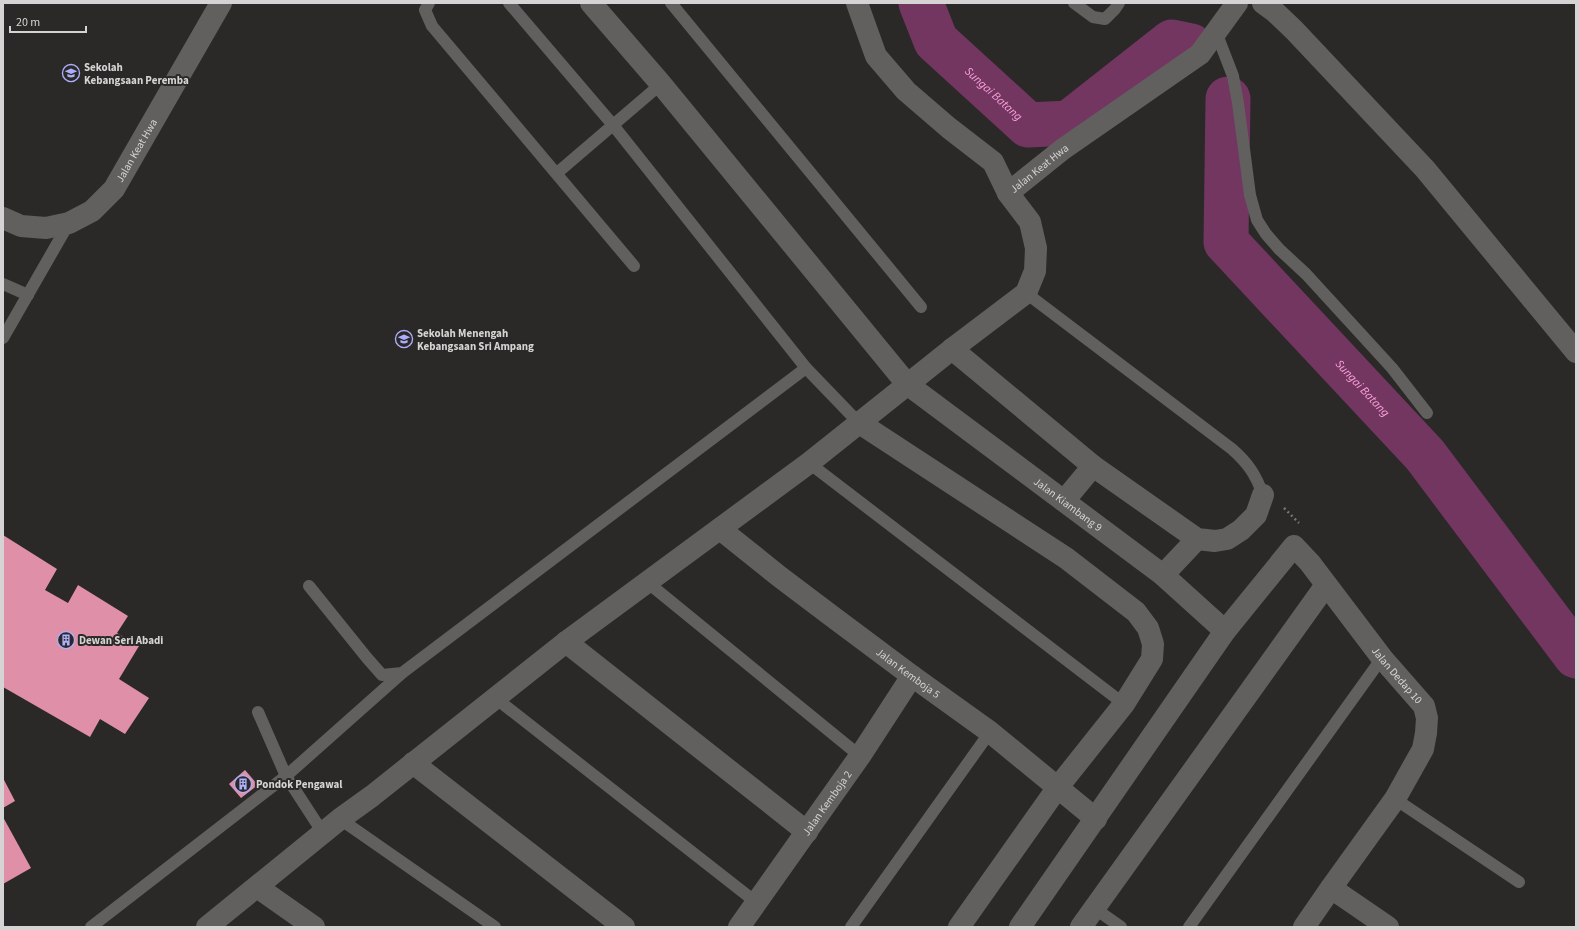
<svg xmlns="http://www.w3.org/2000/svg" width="1579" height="930" font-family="'Source Sans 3',sans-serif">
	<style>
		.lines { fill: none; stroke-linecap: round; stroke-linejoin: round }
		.river { stroke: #723660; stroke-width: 45 }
		.building { fill: #df8fa7 }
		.path { stroke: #797676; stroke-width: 2.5; stroke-dasharray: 2 3; stroke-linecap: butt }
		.lane { stroke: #625f5f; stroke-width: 12 }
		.street { stroke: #625f5f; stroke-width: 22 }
		.labels { text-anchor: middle; stroke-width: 4; stroke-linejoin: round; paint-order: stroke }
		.poi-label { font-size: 11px; font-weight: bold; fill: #d5d3d3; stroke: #2b2828; text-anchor: start }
		.street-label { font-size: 11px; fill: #d5d3d3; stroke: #2b2828 }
		.water-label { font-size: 12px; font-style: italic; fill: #fba0dd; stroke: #2b2828 }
	</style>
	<rect width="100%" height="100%" fill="#2b2828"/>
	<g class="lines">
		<g class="river">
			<path id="s1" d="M 921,3 L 936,41 L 1028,125 L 1069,123 L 1172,42 L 1191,46"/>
			<path id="s2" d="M 1228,99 L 1226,242 L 1425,455 L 1576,656"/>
		</g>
	</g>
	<g class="building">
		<path d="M 3,535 L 57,569 L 45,590 L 68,603 L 78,585 L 128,616 L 117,633 L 139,646 L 119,679 L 149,698 L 125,734 L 100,719 L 90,737 L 3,687 Z"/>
		<path d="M 245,770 L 258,785 L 241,798 L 229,784 Z"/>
		<path d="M 3,778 L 15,801 L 3,808 Z"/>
		<path d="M 3,817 L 31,868 L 3,884 Z"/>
	</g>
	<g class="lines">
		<path class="path" d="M 1284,508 L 1299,523"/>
		<g class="lane">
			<path d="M 429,3 L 425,10 L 432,26 L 634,266"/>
			<path d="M 509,3 L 613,125 L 806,368 L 858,422"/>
			<path d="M 671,3 L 921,307"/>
			<path d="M 1074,3 L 1093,17 L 1105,19 L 1115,9 L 1119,3"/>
			<path d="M 1216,32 L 1233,76 L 1238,103 L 1250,195 L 1257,220 L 1266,234 L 1279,249 L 1306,274 L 1392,368 L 1427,413"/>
			<path d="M 557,173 L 661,84"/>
			<path d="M 3,284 L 28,295"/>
			<path d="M 1026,293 L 1232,449 C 1248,463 1256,475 1263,495"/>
			<path d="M 3,338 L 69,223"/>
			<path d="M 809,463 L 1124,704"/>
			<path d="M 647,582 L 860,756"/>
			<path d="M 309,586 L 367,658 L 382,675 L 402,673 L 806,368"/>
			<path d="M 494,697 L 757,903"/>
			<path d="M 258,712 L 286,776 L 323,833"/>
			<path d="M 1395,799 L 1519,882"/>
			<path d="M 340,819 L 495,927"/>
			<path d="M 1094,908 L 1121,927"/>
			<path d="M 91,927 L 286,776 L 402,673"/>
			<path d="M 851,927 L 990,732"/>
			<path d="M 1189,927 L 1382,658"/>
		</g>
		<g class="street">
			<path id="s3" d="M 591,3 L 661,84 L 907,384 L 1163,575 L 1225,631"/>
			<path id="s4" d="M 857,3 L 876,56 L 906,91 L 949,128 L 993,162 L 1008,193 L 1063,149 L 1200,54 L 1237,3"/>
			<path d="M 1263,3 L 1274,11 L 1294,30 L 1425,169 L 1576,352"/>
			<path id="s5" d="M 3,218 L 21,226 L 46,228 L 69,223 L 92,211 L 114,189 L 221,3"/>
			<path d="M 952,349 L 1093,466 L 1197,539 L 1215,541 L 1227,539 L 1241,530 L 1256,515 L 1263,495"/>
			<path d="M 858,422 L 1066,558 L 1136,612 L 1148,628 L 1153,644 L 1152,659 L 1124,704 L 1058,787 L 959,927"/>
			<path d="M 1064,501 L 1093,466"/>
			<path id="s6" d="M 720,529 L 780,577 L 833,617 L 912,676 L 990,732 L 1096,819"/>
			<path d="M 1163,575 L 1197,539"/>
			<path d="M 566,642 L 807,832"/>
			<path d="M 413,763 L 624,927"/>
			<path d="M 257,887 L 314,927"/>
			<path d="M 1331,888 L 1388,927"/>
			<path d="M 207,927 L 340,819 L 372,796 L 566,642 L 809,463 L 952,349 L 1026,293 L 1035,271 L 1036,248 L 1030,222 L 1008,193"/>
			<path id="s7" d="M 739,927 L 860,756 L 912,676"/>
			<path id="s8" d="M 1020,927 L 1225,631 L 1294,546 L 1310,563 L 1382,658 L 1424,706 L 1427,718 L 1426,733 L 1423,749 L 1395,799 L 1331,888 L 1304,927"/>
			<path d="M 1081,927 L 1326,585"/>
		</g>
	</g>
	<defs>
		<g id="school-ring" transform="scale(0.9)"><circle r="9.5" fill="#2b2828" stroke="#adaffb" stroke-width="1.5"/><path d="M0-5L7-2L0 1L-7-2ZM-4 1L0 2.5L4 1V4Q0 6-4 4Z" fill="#adaffb"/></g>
		<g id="building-ring" transform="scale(0.9)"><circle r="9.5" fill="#2b2828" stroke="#adaffb" stroke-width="1.5"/><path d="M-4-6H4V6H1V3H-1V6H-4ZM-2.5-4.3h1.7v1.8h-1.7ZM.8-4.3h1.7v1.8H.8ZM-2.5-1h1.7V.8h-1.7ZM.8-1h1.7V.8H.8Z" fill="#adaffb"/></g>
	</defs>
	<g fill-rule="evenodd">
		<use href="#school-ring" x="71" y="73"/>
		<use href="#school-ring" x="404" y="339"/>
		<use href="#building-ring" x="66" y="640"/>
		<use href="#building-ring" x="243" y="784"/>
	</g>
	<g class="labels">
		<g class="poi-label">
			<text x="84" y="71">Sekolah<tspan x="84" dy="13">Kebangsaan Peremba</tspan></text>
			<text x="417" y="337">Sekolah Menengah<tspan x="417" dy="13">Kebangsaan Sri Ampang</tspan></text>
			<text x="79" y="644">Dewan Seri Abadi</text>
			<text x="256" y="788">Pondok Pengawal</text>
		</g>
		<g class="street-label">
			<text dy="4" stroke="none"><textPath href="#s5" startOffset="170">Jalan Keat Hwa</textPath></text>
			<text dy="4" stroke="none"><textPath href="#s4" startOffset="289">Jalan Keat Hwa</textPath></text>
			<text dy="4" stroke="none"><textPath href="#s3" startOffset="696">Jalan Kiambang 9</textPath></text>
			<text dy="4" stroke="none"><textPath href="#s6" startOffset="237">Jalan Kemboja 5</textPath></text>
			<text dy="4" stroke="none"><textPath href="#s8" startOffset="635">Jalan Dedap 10</textPath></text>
			<text dy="4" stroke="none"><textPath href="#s7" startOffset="152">Jalan Kemboja 2</textPath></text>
		</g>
		<g class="water-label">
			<text dy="4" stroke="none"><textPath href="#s1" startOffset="119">Sungai Batang</textPath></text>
			<text dy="4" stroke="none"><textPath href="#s2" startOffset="343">Sungai Batang</textPath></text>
		</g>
	</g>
	<rect width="1579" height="930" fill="none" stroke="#d5d3d3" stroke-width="8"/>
	<path d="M10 26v6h76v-6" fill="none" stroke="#d5d3d3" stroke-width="2"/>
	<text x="16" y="26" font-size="12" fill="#d5d3d3" stroke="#2b2828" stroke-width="3" paint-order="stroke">20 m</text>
</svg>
